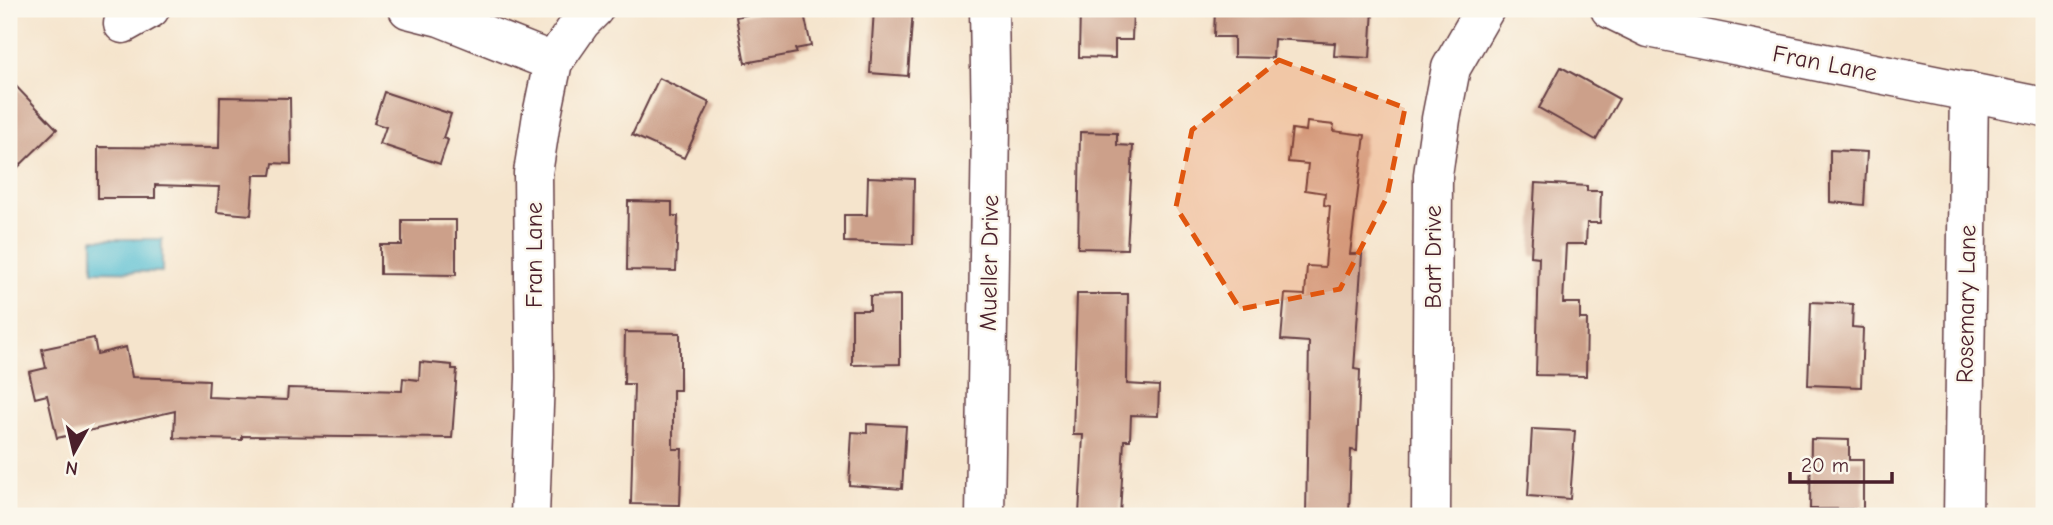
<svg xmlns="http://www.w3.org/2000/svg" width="2053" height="525" font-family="'Comic Neue',sans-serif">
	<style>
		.water { fill: #54bdd1; stroke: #4f6e7e; stroke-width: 2 }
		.building { fill: #cca08a }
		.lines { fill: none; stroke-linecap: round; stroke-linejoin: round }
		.minor-casing { stroke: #643d43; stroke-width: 41 }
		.minor { stroke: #fff; stroke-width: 38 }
		.marked { fill: #e0560e; fill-opacity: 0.2; stroke: #e0560e; stroke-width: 5; stroke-dasharray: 14 9; stroke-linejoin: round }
		.labels { text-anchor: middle; stroke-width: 5; stroke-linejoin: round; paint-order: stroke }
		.street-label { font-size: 24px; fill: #4a1f2b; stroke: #fbf7ec }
	</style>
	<rect width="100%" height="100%" fill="#fbf7ec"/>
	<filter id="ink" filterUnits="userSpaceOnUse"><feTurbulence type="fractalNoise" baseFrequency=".0143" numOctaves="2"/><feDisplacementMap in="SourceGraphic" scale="14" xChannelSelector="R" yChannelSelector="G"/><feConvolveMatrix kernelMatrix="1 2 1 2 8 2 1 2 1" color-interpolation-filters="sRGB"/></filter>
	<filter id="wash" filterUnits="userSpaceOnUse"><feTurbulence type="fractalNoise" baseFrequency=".00686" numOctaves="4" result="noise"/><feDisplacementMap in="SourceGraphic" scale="28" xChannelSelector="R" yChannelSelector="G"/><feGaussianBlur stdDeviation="1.57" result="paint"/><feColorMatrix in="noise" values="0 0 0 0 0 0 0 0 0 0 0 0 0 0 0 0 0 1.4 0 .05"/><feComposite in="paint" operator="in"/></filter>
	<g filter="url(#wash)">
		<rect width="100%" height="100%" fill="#f5e4cc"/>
		<path class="water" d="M 93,239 L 162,239 L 162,272 L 93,271 Z"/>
		<g id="blocks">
			<g class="building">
				<path d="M 775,9 L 803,9 L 811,46 L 795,49 L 797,53 L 745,63 L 736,17 Z"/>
				<path d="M 874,9 L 913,9 L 908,76 L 870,73 Z"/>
				<path d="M 1080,9 L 1133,9 L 1132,40 L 1115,40 L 1115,58 L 1079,57 Z"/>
				<path d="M 1215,9 L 1373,9 L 1370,58 L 1334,56 L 1335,43 L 1274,39 L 1273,58 L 1234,57 L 1234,37 L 1214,37 Z"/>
				<path d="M 1561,67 L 1619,99 L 1596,140 L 1539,108 Z"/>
				<path d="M 659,78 L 710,103 L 684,158 L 632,135 Z"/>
				<path d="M 9,79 L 57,129 L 9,176 Z"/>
				<path d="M 384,92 L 451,114 L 443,138 L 448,140 L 440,164 L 380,144 L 386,127 L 374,123 Z"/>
				<path d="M 220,97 L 290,98 L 291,164 L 273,163 L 271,175 L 254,175 L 251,215 L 217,212 L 219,187 L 155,185 L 155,198 L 98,198 L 98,147 L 219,148 Z"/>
				<path d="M 1307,122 L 1334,125 L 1333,131 L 1365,135 L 1350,254 L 1362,254 L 1354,369 L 1360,370 L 1357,451 L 1351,450 L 1349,516 L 1306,516 L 1309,342 L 1281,340 L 1285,294 L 1305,295 L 1307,266 L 1325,267 L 1330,206 L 1324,205 L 1325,193 L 1305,190 L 1308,164 L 1288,162 L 1292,129 L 1306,131 Z"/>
				<path d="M 1080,132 L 1117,133 L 1117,145 L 1133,146 L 1127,249 L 1078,248 Z"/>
				<path d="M 1830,150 L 1867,152 L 1864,205 L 1830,202 Z"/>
				<path d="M 868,177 L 914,179 L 913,244 L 844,242 L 844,215 L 867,215 Z"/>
				<path d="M 1535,183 L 1587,186 L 1587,191 L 1601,191 L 1600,223 L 1587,223 L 1586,244 L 1566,244 L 1563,303 L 1580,303 L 1580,319 L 1587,319 L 1586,376 L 1536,375 L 1539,257 L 1531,256 Z"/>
				<path d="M 628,201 L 672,202 L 672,216 L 678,216 L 676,271 L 627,270 Z"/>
				<path d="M 402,220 L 456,220 L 456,275 L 380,274 L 380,245 L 402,245 Z"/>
				<path d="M 1077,294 L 1128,294 L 1127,384 L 1159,386 L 1158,416 L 1131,415 L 1130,440 L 1124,440 L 1120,516 L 1079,516 L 1083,435 L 1073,435 Z"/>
				<path d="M 900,295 L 900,364 L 852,365 L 852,310 L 870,310 L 870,296 Z"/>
				<path d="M 1811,302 L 1853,304 L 1852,327 L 1863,328 L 1861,387 L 1808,385 Z"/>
				<path d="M 625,332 L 680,333 L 680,390 L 673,390 L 673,449 L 682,449 L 680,505 L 631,504 L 634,384 L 624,384 Z"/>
				<path d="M 94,338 L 97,354 L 126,347 L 132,377 L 209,380 L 208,397 L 287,400 L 288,388 L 402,391 L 403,378 L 419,380 L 420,362 L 452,365 L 452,369 L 457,369 L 452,438 L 242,436 L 242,440 L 174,438 L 175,411 L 57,438 L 47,395 L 35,398 L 29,372 L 46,368 L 42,349 Z"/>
				<path d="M 867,424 L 906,426 L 902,489 L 849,485 L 852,432 L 867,433 Z"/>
				<path d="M 1532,429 L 1575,431 L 1570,499 L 1528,496 Z"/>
				<path d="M 1811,439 L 1849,440 L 1849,460 L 1863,460 L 1863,509 L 1810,509 Z"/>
			</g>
		</g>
	</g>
	<g filter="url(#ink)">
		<use href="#blocks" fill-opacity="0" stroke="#643d43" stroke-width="2"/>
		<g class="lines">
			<g class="minor-casing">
				<g id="minor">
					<path d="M 408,9 L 440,17 L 553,62"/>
					<path d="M 1610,9 L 1649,28 L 2044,107"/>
					<path d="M 123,24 L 150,9"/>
					<path d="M 530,516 L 535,378 L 533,173 L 542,115 L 553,62 L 581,22 L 594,9"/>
					<path d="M 985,516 L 991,126 L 989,9"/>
					<path d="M 1431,516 L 1433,175 L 1441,119 L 1451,68 L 1485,9"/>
					<path d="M 1963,516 L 1969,91"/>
				</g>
			</g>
			<use href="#minor" class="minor"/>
		</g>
	</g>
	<path class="marked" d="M 1279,60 L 1405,108 L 1387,197 L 1340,289 L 1240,309 L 1176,207 L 1192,130 Z"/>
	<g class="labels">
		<g class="street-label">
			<text transform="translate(1825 63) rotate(11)" y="8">Fran Lane</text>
			<text transform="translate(534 255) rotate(-90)" y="8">Fran Lane</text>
			<text transform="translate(1433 257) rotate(-90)" y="8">Bart Drive</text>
			<text transform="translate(989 263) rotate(-89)" y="8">Mueller Drive</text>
			<text transform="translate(1966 304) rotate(-89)" y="8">Rosemary Lane</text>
		</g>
	</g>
	<rect width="2053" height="525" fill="none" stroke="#fbf7ec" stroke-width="35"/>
	<g transform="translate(74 452) rotate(188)" stroke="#fbf7ec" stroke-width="5" paint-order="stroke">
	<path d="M0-5L12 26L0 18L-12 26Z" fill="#4a1f2b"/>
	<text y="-10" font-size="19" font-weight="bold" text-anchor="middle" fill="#4a1f2b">N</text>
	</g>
	<path d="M1790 472v10h102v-10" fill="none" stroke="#4a1f2b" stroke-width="3.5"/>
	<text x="1801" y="472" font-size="21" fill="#4a1f2b" stroke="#fbf7ec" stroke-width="5" paint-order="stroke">20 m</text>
</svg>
